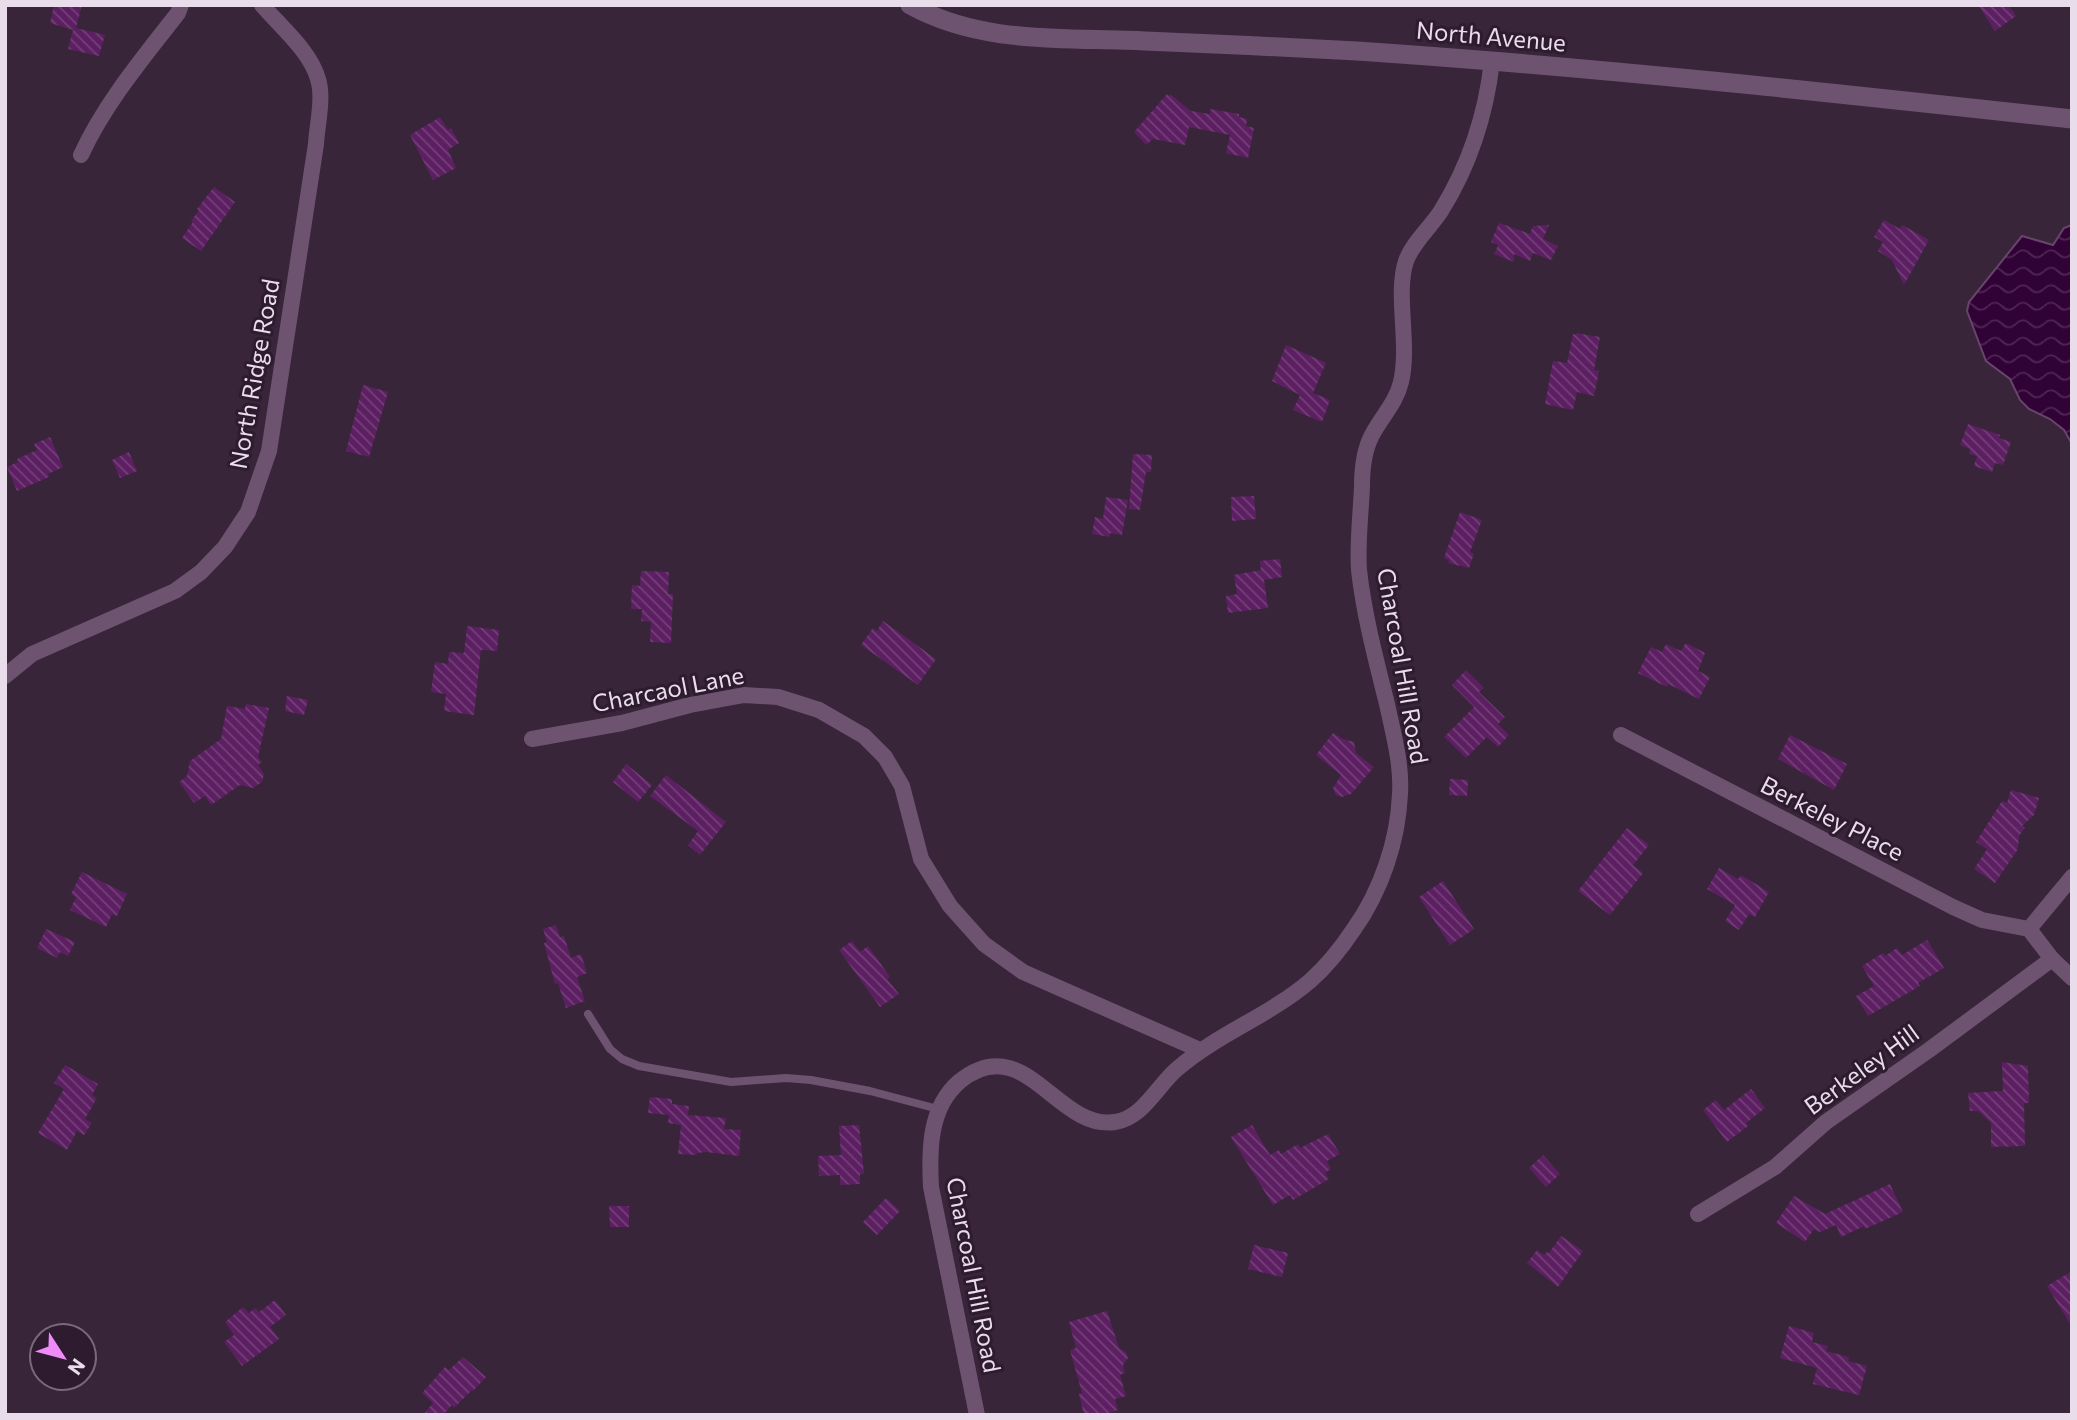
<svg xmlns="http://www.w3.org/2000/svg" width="2077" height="1420" font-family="Commissioner,sans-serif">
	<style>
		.water { fill: url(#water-waves); stroke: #68446c; stroke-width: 2 }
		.building { fill: url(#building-back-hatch) }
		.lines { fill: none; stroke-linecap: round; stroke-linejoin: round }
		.service { stroke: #6e5370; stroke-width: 8 }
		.minor { stroke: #6e5370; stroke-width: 16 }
		.tertiary { stroke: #6e5370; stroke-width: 19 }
		.labels { text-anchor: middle; stroke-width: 6; stroke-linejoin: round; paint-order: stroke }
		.street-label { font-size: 24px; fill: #eaddeb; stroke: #2e1b30 }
	</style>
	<defs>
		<pattern id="water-waves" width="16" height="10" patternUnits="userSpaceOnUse" patternTransform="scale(1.75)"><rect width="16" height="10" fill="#310236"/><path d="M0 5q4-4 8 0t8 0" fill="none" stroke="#4f2653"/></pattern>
		<pattern id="building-back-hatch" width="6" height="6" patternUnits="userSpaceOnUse" patternTransform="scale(1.75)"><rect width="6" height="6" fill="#5c1f62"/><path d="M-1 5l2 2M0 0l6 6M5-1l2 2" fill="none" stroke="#743f79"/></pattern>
	</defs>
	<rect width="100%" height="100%" fill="#38253a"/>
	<path class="water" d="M 2072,225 L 2072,444 L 2064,430 L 2050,419 L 2029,409 L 2020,400 L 2010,379 L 1986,361 L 1967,311 L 1969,302 L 2022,236 L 2053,245 L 2064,228 Z"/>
	<g class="building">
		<path d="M 54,5 L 82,5 L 76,28 L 105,35 L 99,56 L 68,49 L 73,30 L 50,23 Z"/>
		<path d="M 1978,5 L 2009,5 L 2016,16 L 1995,31 Z"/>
		<path d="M 1167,94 L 1169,96 L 1170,94 L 1191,111 L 1210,114 L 1210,109 L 1239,114 L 1239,117 L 1247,119 L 1246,126 L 1254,128 L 1248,158 L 1226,153 L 1230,135 L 1189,127 L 1185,145 L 1153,139 L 1146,145 L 1134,132 Z"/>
		<path d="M 440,117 L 448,130 L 451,128 L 459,143 L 448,150 L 456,168 L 433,180 L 410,135 Z"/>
		<path d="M 214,187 L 235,202 L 201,251 L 182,238 L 193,222 L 191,221 L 199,210 L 197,209 Z"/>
		<path d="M 1884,220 L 1900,229 L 1902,225 L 1929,240 L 1904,285 L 1892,260 L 1878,251 L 1883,242 L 1874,237 Z"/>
		<path d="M 1499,223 L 1530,234 L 1533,226 L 1549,225 L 1543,239 L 1558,246 L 1551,260 L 1533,253 L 1530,261 L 1514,254 L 1514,262 L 1494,254 L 1498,245 L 1491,242 Z"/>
		<path d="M 1576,333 L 1600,337 L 1594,370 L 1599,371 L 1594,396 L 1577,392 L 1573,410 L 1545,404 L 1553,361 L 1567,363 L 1573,334 L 1576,335 Z"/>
		<path d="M 1286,345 L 1326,363 L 1313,393 L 1330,400 L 1322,422 L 1293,410 L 1300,395 L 1272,381 Z"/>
		<path d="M 363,385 L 388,392 L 369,457 L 346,451 Z"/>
		<path d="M 1968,424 L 2000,435 L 1999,438 L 2011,442 L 2003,465 L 1995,463 L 1992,472 L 1974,466 L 1977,456 L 1969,454 L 1970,449 L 1960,445 Z"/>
		<path d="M 50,437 L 63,467 L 48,474 L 49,477 L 17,491 L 7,467 L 18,462 L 17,459 L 37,450 L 34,444 Z"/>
		<path d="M 129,452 L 137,471 L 120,478 L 112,460 Z"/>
		<path d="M 1133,454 L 1152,455 L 1151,472 L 1146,472 L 1140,510 L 1129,509 Z"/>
		<path d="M 1254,496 L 1256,519 L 1232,521 L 1231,497 Z"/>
		<path d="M 1106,497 L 1128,500 L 1122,535 L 1110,533 L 1110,537 L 1092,534 L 1095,517 L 1103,519 Z"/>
		<path d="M 1460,512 L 1482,520 L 1470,552 L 1474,554 L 1469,568 L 1448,563 L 1449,560 L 1444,558 Z"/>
		<path d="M 1280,559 L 1282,577 L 1264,580 L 1268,608 L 1228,613 L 1226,596 L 1237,594 L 1234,575 L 1261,570 L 1260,561 Z"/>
		<path d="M 641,571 L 669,572 L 668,594 L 673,594 L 671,643 L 650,642 L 651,622 L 641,621 L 642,609 L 631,609 L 632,585 L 640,586 Z"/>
		<path d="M 883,621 L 936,659 L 918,685 L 861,645 L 873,628 L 877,631 Z"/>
		<path d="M 467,626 L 499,630 L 497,651 L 481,650 L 474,715 L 444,711 L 446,694 L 431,692 L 435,662 L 448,664 L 449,652 L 464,653 Z"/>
		<path d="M 1666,644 L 1681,651 L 1685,644 L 1688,644 L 1705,653 L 1698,671 L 1710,677 L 1699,699 L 1668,684 L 1667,687 L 1638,673 L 1651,647 L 1662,652 Z"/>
		<path d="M 1466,670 L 1484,688 L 1479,692 L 1505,717 L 1498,724 L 1509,735 L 1498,747 L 1487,737 L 1466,758 L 1444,737 L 1474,707 L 1452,685 Z"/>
		<path d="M 287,696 L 308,700 L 304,715 L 285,711 Z"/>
		<path d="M 246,704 L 269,708 L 258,757 L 262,762 L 258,765 L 264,774 L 262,782 L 253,788 L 240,785 L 211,805 L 205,796 L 194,803 L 179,782 L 187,776 L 190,761 L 221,739 L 227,706 L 245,709 Z"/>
		<path d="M 1333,733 L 1343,739 L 1354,742 L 1356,753 L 1374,767 L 1351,794 L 1342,797 L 1336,795 L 1333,788 L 1341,775 L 1316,755 Z"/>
		<path d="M 1790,735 L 1847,764 L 1834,790 L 1778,759 Z"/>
		<path d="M 626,764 L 652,785 L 638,802 L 613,782 Z"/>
		<path d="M 666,775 L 726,822 L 700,855 L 688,845 L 698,831 L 650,796 Z"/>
		<path d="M 1450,779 L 1468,780 L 1467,796 L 1449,795 Z"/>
		<path d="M 2011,790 L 2039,798 L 2034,815 L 2022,826 L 2025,828 L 2019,836 L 2018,849 L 1995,883 L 1974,869 L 1987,849 L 1976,842 L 2002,801 L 2007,803 Z"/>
		<path d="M 1627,828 L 1649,845 L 1633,865 L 1643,873 L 1610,915 L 1578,891 Z"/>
		<path d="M 1719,868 L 1738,879 L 1741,875 L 1769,892 L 1755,917 L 1749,914 L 1739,930 L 1725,921 L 1735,905 L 1707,889 Z"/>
		<path d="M 82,872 L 127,894 L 117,916 L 112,914 L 106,927 L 70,910 L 76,897 L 71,894 Z"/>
		<path d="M 1443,881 L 1474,929 L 1450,945 L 1419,897 Z"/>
		<path d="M 556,925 L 560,937 L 564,936 L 571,958 L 581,954 L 587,973 L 577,977 L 585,1001 L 566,1008 L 558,983 L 555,984 L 544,943 L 547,942 L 543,929 Z"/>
		<path d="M 46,929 L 75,942 L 68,956 L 60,952 L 57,958 L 37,948 Z"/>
		<path d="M 1927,940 L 1944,968 L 1918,983 L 1920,986 L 1868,1016 L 1856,996 L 1874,986 L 1862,966 L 1883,953 L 1885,956 L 1897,948 L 1902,955 Z"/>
		<path d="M 852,941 L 860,952 L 868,946 L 890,977 L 887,979 L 899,994 L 880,1007 L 839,950 Z"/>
		<path d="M 2002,1062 L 2028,1066 L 2029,1103 L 2024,1103 L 2025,1146 L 1991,1147 L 1991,1123 L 1978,1111 L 1970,1111 L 1968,1093 L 2003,1091 Z"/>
		<path d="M 65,1065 L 98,1084 L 92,1095 L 97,1098 L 85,1119 L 92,1123 L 84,1135 L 77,1131 L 67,1150 L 38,1133 L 64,1089 L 54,1083 Z"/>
		<path d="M 1751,1089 L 1765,1108 L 1746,1123 L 1748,1126 L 1727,1142 L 1703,1110 L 1716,1100 L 1724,1110 Z"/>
		<path d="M 650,1097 L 672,1099 L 672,1104 L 689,1106 L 688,1115 L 726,1118 L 724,1129 L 741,1130 L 739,1156 L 706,1152 L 697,1153 L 696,1155 L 678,1154 L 681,1125 L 668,1123 L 669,1115 L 648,1113 Z"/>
		<path d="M 859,1125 L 864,1174 L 860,1174 L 860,1184 L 840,1185 L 840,1175 L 819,1176 L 818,1156 L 841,1155 L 839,1126 Z"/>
		<path d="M 1252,1125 L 1270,1155 L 1279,1150 L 1281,1154 L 1298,1144 L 1300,1148 L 1328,1134 L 1340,1154 L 1327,1161 L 1331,1169 L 1325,1173 L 1329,1179 L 1293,1200 L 1290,1195 L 1273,1205 L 1231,1137 Z"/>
		<path d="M 1543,1155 L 1560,1174 L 1546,1187 L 1529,1168 Z"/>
		<path d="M 1890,1184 L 1903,1212 L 1865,1229 L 1864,1226 L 1841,1237 L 1836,1225 L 1820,1232 L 1814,1229 L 1805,1242 L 1776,1223 L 1794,1196 L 1825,1214 Z"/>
		<path d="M 886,1198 L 900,1211 L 877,1235 L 863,1222 Z"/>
		<path d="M 609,1206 L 629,1206 L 629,1227 L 610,1227 Z"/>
		<path d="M 1561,1236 L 1583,1251 L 1558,1287 L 1527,1263 L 1537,1250 L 1544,1255 L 1547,1252 L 1549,1253 Z"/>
		<path d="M 1254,1245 L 1288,1253 L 1282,1277 L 1248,1269 Z"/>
		<path d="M 2072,1271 L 2072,1327 L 2047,1286 Z"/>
		<path d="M 275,1300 L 286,1315 L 270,1327 L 279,1339 L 242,1366 L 224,1342 L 234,1335 L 225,1322 L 243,1307 L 249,1313 L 255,1308 L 259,1312 Z"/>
		<path d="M 1107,1311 L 1119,1348 L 1126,1352 L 1128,1358 L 1123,1365 L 1125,1373 L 1120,1375 L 1126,1396 L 1115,1399 L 1118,1410 L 1102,1415 L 1084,1415 L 1079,1394 L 1082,1393 L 1070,1350 L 1076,1348 L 1069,1322 Z"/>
		<path d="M 1789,1326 L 1814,1333 L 1812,1342 L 1828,1346 L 1826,1351 L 1849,1357 L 1848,1361 L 1867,1366 L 1859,1395 L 1813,1384 L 1817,1368 L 1780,1358 Z"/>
		<path d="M 463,1357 L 486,1377 L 473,1391 L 472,1390 L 454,1408 L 452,1405 L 443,1415 L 423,1415 L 433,1403 L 422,1393 L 445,1367 L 449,1370 Z"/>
	</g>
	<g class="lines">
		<path class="service" d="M 588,1014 L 610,1049 L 622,1059 L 639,1066 L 731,1082 L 786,1078 L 811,1080 L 870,1091 L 938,1109"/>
		<g class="minor">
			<path d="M 81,155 C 105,103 143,58 178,13 L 181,5"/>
			<path d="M 5,676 L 32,654 L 175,591 L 201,572 L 225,547 L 248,512 L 269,451 L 316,144 C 317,125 324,98 318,79 C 310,51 281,27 262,5"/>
			<path d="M 1621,735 L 1953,907 L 1982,920 L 2029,929"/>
			<path d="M 532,739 L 622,723 L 690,705 L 744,695 L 778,697 L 819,710 L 864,736 L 885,757 L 902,786 L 921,859 L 950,906 L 984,944 L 1023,972 L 1200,1050"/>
			<path d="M 2029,929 L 2072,877"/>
			<path d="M 2029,929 L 2052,959 L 2072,978"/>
			<path d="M 1698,1214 L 1775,1167 L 1826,1122 L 1929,1050 L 2052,959"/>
			<path d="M 977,1415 L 931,1187 C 929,1150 929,1107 960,1081 C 1025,1029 1057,1131 1115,1122 C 1143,1118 1157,1086 1177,1069 C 1217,1034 1269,1016 1310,981 C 1327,966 1342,947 1354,929 C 1381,891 1398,841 1400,794 C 1402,764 1393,733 1387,704 C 1376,660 1364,615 1359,570 C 1357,543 1361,513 1362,486 C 1362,469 1364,450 1372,435 C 1382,416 1396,403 1401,382 C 1410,344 1395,294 1406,261 C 1413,242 1430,228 1441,211 C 1469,166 1486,114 1492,61"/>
		</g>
		<path class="tertiary" d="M 910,5 C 983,45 1064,37 1145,41 C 1216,44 1286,47 1357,51 C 1596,67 1834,93 2072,119"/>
	</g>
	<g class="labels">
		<g class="street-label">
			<text transform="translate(1491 37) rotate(5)" y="8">North Avenue</text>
			<text transform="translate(255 374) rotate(-80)" y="8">North Ridge Road</text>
			<text transform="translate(1402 666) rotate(80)" y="8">Charcoal Hill Road</text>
			<text transform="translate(668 690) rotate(-11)" y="8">Charcaol Lane</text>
			<text transform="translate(1832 819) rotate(27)" y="8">Berkeley Place</text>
			<text transform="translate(1862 1070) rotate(-36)" y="8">Berkeley Hill</text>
			<text transform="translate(973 1275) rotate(79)" y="8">Charcoal Hill Road</text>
		</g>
	</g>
	<rect width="2077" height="1420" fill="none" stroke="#eaddeb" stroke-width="14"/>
	<g transform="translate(63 1357) rotate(126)"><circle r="33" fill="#2e1b30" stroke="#79697b" stroke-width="2"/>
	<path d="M0-5L12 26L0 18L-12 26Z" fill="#ee8bf8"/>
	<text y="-10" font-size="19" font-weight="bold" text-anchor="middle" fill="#eaddeb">N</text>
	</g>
</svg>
